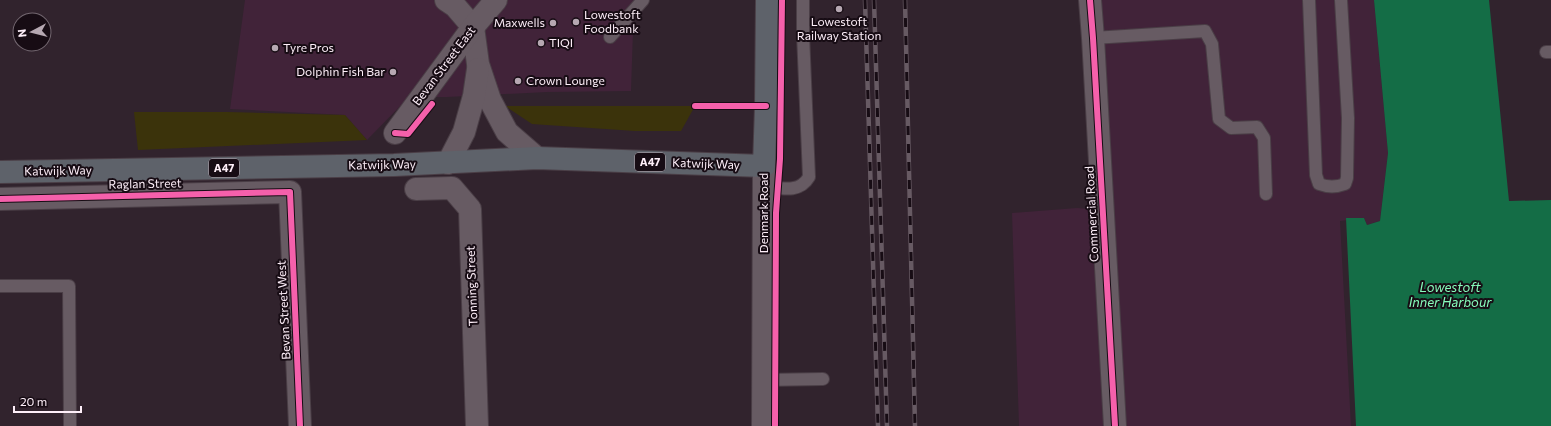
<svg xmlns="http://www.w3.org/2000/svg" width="1551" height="426" font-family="Commissioner,sans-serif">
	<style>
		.built { fill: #412339 }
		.green { fill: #3b330b }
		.water { fill: #146d46 }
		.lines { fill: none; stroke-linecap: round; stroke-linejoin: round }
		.lane-casing { stroke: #4a3e46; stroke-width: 14 }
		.street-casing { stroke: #4a3e46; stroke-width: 24 }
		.secondary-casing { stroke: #4a3e46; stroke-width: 24 }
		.highway-casing { stroke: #4a3e46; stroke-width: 24 }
		.lane { stroke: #675b63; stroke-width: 12 }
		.street { stroke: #675b63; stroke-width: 22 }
		.secondary { stroke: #675b63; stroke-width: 22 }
		.highway { stroke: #5e626a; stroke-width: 22 }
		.rail-casing { stroke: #675a63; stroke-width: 4.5 }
		.rail { stroke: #170c14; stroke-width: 3; stroke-dasharray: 9; stroke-linecap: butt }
		.cycleway-casing { stroke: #170c14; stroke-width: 8 }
		.cycleway { stroke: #f560ab; stroke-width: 6 }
		.poi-dot { fill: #b6a8b2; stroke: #170c14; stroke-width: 1.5 }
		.labels { text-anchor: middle; stroke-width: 4; stroke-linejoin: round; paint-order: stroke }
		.shield { fill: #170c14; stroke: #b9abb4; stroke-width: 1 }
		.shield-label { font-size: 11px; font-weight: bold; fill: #feeff9 }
		.poi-label { font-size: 12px; fill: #feeff9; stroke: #170c14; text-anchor: start }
		.street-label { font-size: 12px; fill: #feeff9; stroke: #170c14 }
		.water-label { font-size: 13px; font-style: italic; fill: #87fcbc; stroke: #170c14 }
	</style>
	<rect width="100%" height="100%" fill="#31232d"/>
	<g class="built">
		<path d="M 245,0 L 634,0 L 631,91 L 547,92 L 447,97 L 409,97 L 367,140 L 345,115 L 230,109 Z"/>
		<path d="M 1097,0 L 1374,0 L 1388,153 L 1380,221 L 1367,225 L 1364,218 L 1340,221 L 1351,426 L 1019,426 L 1012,213 L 1077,208 L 1114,211 Z"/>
	</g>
	<g class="green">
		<path d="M 505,106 L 695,106 L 681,131 L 635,131 L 532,124 Z"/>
		<path d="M 134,112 L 227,112 L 345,115 L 367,140 L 138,150 Z"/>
	</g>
	<path class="water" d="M 1374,0 L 1489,0 L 1509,201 L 1551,200 L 1551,426 L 1356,426 L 1346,218 L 1364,218 L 1367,225 L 1380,221 L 1388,153 Z"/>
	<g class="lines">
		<g class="lane-casing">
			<g id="lane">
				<path d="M 1309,0 L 1316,175 L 1319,184 C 1327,187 1337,187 1345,184 L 1347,178 L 1348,118 L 1341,0"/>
				<path d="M 610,37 L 643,0"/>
				<path d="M 1093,38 L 1205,31 L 1212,44 L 1219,119 L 1231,128 L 1257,127 L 1264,138 L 1266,194"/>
				<path d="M 1546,52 L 1551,52"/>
				<path d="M 764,186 C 781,188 799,194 809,177 L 803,34 L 803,0"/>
				<path d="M 0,286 L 69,286 L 70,426"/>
				<path d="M 763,380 L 823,379"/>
			</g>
		</g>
		<g class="street-casing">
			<g id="street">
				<path d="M 446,0 L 455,6 L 473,27 L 478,64 L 490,100 L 507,132 L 537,158"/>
				<path d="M 1090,0 L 1093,38 L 1115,426"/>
				<path d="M 395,133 L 473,27 L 496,0"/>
				<path d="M 448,163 L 464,132 L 474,96 L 478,69"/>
				<path d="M 416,189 L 452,188 L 470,209 L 477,426"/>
				<path d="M 0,199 L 290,192 L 300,426"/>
			</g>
		</g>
		<g class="secondary-casing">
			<path id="secondary" d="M 763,426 L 764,166"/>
		</g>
		<g class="highway-casing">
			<path id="highway" d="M 0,172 L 394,165 L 537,158 L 764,166 L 766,106 L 767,0"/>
		</g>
		<use href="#lane" class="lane"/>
		<use href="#street" class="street"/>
		<use href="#secondary" class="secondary"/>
		<use href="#highway" class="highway"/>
		<g class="rail-casing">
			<g id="rail">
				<path d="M 865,0 L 878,426"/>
				<path d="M 874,0 L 887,426"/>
				<path d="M 905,0 L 915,426"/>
			</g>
		</g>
		<use href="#rail" class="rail"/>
		<g class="cycleway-casing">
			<g id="cycleway">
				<path d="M 1090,0 L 1093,38 L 1115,426"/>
				<path d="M 695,106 L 766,106"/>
				<path d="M 395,133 L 408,134 L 432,104"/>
				<path d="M 0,199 L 290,192 L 300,426"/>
				<path d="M 775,426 L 776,213 L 780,159 L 782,0"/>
			</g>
		</g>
		<use href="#cycleway" class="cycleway"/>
	</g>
	<g class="poi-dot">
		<circle cx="839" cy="9" r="4"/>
		<circle cx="576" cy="22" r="4"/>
		<circle cx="553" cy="23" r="4"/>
		<circle cx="541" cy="43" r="4"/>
		<circle cx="275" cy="48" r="4"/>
		<circle cx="393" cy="72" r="4"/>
		<circle cx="518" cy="81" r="4"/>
	</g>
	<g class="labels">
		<g class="shield">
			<rect x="635" y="153" width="30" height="18" rx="3"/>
			<rect x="209" y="159" width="30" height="18" rx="3"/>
		</g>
		<g class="shield-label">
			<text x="650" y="166">A47</text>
			<text x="224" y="172">A47</text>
		</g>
		<g class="poi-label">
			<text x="584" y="19">Lowestoft<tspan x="584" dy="14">Foodbank</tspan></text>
			<text x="839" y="26" text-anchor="middle">Lowestoft<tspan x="839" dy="14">Railway Station</tspan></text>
			<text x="545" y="27" text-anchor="end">Maxwells</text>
			<text x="549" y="47">TIQI</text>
			<text x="283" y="52">Tyre Pros</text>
			<text x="385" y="76" text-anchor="end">Dolphin Fish Bar</text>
			<text x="526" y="85">Crown Lounge</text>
		</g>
		<g class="street-label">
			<text transform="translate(444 66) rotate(-53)" y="4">Bevan Street East</text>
			<text transform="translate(706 164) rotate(2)" y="4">Katwijk Way</text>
			<text transform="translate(382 165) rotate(-1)" y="4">Katwijk Way</text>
			<text transform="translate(58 171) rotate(-1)" y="4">Katwijk Way</text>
			<text transform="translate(145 184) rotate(-1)" y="4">Raglan Street</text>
			<text transform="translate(764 213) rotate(-90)" y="4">Denmark Road</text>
			<text transform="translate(1092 214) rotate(-93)" y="4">Commercial Road</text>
			<text transform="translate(472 286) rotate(-92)" y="4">Tonning Street</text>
			<text transform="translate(284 310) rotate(-93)" y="4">Bevan Street West</text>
		</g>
		<g class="water-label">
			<text x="1450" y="292">Lowestoft<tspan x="1450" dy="15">Inner Harbour</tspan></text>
		</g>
	</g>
	<g transform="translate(32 32) rotate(263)"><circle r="19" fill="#170c14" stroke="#736770"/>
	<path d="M0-3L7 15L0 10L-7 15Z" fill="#b6a8b2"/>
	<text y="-6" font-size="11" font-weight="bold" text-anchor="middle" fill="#feeff9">N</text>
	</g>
	<path d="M14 406v6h67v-6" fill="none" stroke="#feeff9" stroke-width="2"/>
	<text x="20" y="406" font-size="12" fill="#feeff9" stroke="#170c14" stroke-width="3" paint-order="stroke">20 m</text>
</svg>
